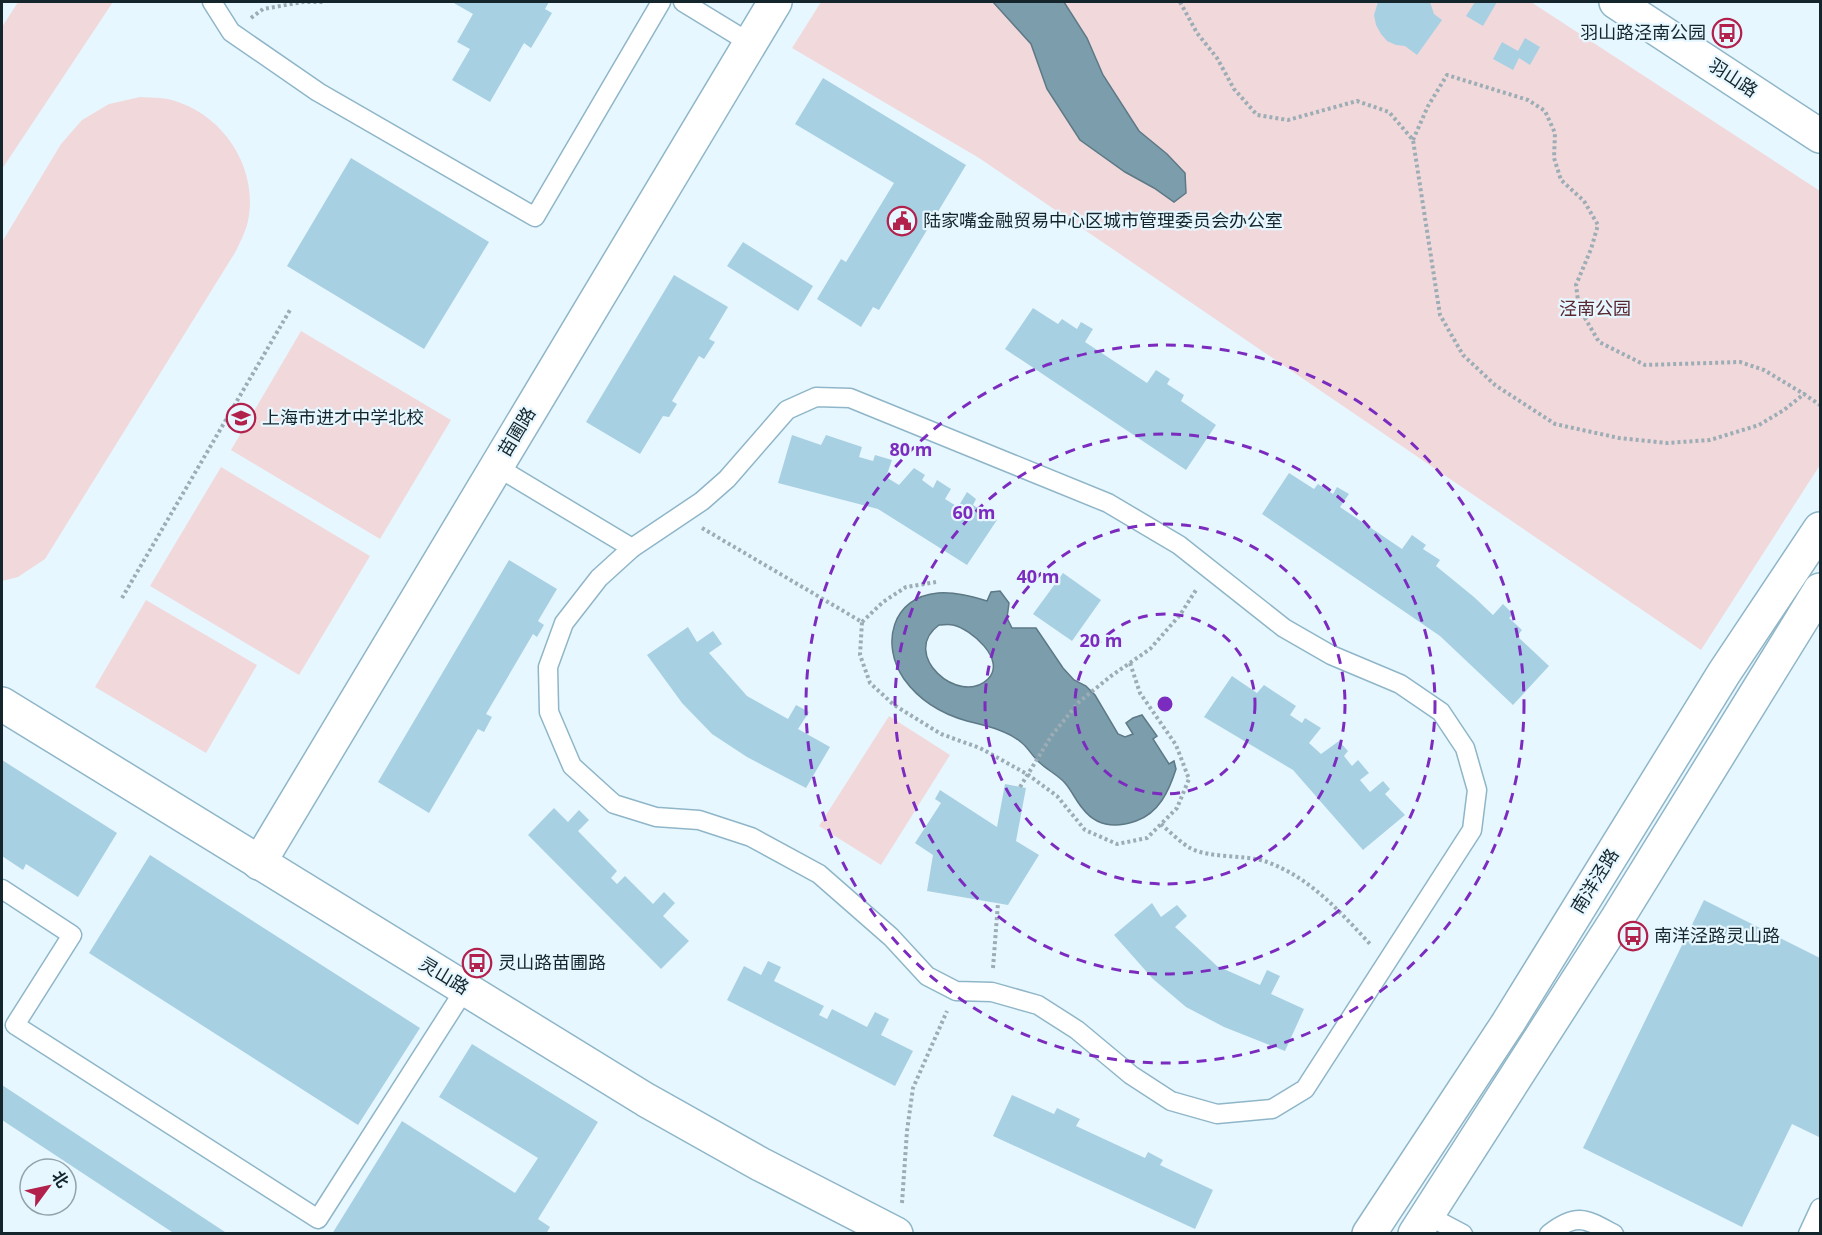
<svg xmlns="http://www.w3.org/2000/svg" width="1822" height="1235" font-family="'Open Sans','Noto Sans SC',sans-serif">
	<style>
		.green { fill: #f1d9db }
		.water { fill: #7c9dac; stroke: #5d7986; stroke-width: 1.5; fill-rule: evenodd }
		.building { fill: #a8d0e3 }
		.lines { fill: none; stroke-linecap: round; stroke-linejoin: round }
		.service-casing { stroke: #8fb6c8; stroke-width: 21 }
		.minor-casing { stroke: #8fb6c8; stroke-width: 36 }
		.tertiary-casing { stroke: #8fb6c8; stroke-width: 36 }
		.secondary-casing { stroke: #8fb6c8; stroke-width: 36 }
		.path { stroke: #9dadb5; stroke-width: 4; stroke-dasharray: 3 3; stroke-linecap: butt }
		.service { stroke: #fff; stroke-width: 18 }
		.minor { stroke: #fff; stroke-width: 33 }
		.tertiary { stroke: #fff; stroke-width: 33 }
		.secondary { stroke: #fff; stroke-width: 33 }
		.ring { fill: none; stroke: #7b2cbf; stroke-width: 3; stroke-dasharray: 10 8 }
		.labels { text-anchor: middle; stroke-width: 4.5; stroke-linejoin: round; paint-order: stroke }
		.poi-label { font-size: 18px; fill: #15252c; stroke: #e7f7ff; text-anchor: start }
		.street-label { font-size: 18px; fill: #15252c; stroke: #e7f7ff }
		.park-label { font-size: 18px; fill: #592831; stroke: #e7f7ff }
		.centre { fill: #7b2cbf; stroke: #e7f7ff; stroke-width: 3 }
		.ring-label { font-size: 18px; text-anchor: middle; font-weight: bold; fill: #7b2cbf; stroke: #e7f7ff; stroke-width: 4.5; stroke-linejoin: round; paint-order: stroke }
	</style>
	<rect width="100%" height="100%" fill="#e7f7ff"/>
	<g class="green">
		<path d="M 18,2 L 113,2 L 2,169 L 2,27 Z"/>
		<path d="M 821,2 L 1531,2 L 1820,191 L 1820,465 L 1701,650 L 979,158 L 792,48 Z"/>
		<path d="M 140,97 C 150,98 162,97 172,100 C 223,114 259,168 248,221 C 246,231 240,242 236,251 L 45,559 L 18,577 L 2,581 L 2,242 L 61,144 L 82,120 L 109,104 Z"/>
		<path d="M 301,331 L 451,420 L 380,539 L 231,450 Z"/>
		<path d="M 221,467 L 370,556 L 299,675 L 150,586 Z"/>
		<path d="M 146,600 L 257,665 L 206,753 L 95,687 Z"/>
		<path d="M 889,716 L 950,755 L 881,865 L 819,826 Z"/>
	</g>
	<g class="water">
		<path d="M 993,2 L 1064,2 L 1087,38 L 1103,75 L 1139,131 L 1167,154 L 1185,173 L 1186,193 L 1174,202 L 1154,188 L 1125,172 L 1080,140 L 1047,89 L 1031,44 Z"/>
		<path d="M 1000,591 L 1009,603 L 1007,618 L 1012,628 L 1036,628 L 1063,668 L 1074,680 L 1086,686 L 1095,695 L 1118,734 L 1125,737 L 1133,734 L 1126,723 L 1133,718 L 1142,715 L 1157,736 L 1153,739 L 1169,764 L 1174,761 L 1176,769 C 1169,791 1159,813 1136,821 C 1116,828 1097,827 1083,809 C 1076,801 1072,791 1065,783 C 1057,774 1045,769 1037,760 C 1031,754 1028,748 1022,743 C 1007,730 986,726 967,721 C 942,714 919,700 904,679 C 880,644 892,597 938,593 C 956,592 970,596 987,601 L 991,592 ZM 939,625 C 943,625 949,624 953,625 C 971,629 1007,660 988,679 C 959,707 899,654 939,625 Z"/>
	</g>
	<g class="building">
		<path d="M 452,2 L 549,2 L 545,9 L 552,13 L 531,48 L 524,43 L 490,102 L 452,80 L 470,49 L 457,42 L 473,14 Z"/>
		<path d="M 1378,2 L 1430,2 L 1434,14 L 1442,20 L 1417,55 L 1405,46 L 1396,45 L 1387,41 L 1381,34 L 1376,25 L 1374,15 Z"/>
		<path d="M 1475,2 L 1497,2 L 1483,26 L 1466,16 Z"/>
		<path d="M 1525,38 L 1540,47 L 1530,65 L 1519,58 L 1513,70 L 1493,59 L 1502,42 L 1518,51 Z"/>
		<path d="M 823,78 L 966,165 L 879,310 L 873,307 L 861,327 L 817,299 L 841,259 L 846,262 L 894,183 L 795,124 Z"/>
		<path d="M 351,158 L 489,242 L 424,349 L 287,266 Z"/>
		<path d="M 743,242 L 813,286 L 798,311 L 727,266 Z"/>
		<path d="M 674,275 L 728,307 L 709,339 L 715,342 L 704,359 L 699,356 L 672,401 L 677,404 L 669,417 L 663,416 L 640,454 L 586,422 Z"/>
		<path d="M 1033,308 L 1058,324 L 1062,319 L 1077,329 L 1081,322 L 1093,329 L 1085,342 L 1147,383 L 1156,370 L 1170,379 L 1167,384 L 1184,395 L 1181,401 L 1216,425 L 1186,470 L 1005,349 Z"/>
		<path d="M 792,435 L 821,445 L 826,435 L 862,447 L 859,457 L 873,461 L 875,455 L 892,460 L 886,477 L 899,485 L 914,468 L 925,475 L 922,480 L 933,488 L 937,480 L 951,489 L 945,499 L 958,507 L 967,492 L 976,499 L 973,505 L 997,520 L 967,565 L 878,509 L 778,483 Z"/>
		<path d="M 1289,473 L 1314,489 L 1318,484 L 1333,494 L 1337,487 L 1349,494 L 1340,507 L 1402,549 L 1412,535 L 1426,545 L 1423,549 L 1440,560 L 1436,566 L 1474,597 L 1493,615 L 1503,604 L 1513,614 L 1509,618 L 1522,630 L 1517,636 L 1549,666 L 1513,705 L 1440,636 L 1262,514 Z"/>
		<path d="M 509,560 L 557,589 L 538,621 L 544,625 L 537,637 L 533,634 L 486,714 L 492,717 L 484,732 L 478,729 L 429,813 L 378,782 Z"/>
		<path d="M 1063,573 L 1101,600 L 1072,641 L 1033,614 Z"/>
		<path d="M 688,627 L 697,642 L 713,631 L 722,644 L 709,653 L 747,696 L 788,719 L 796,705 L 809,712 L 798,729 L 830,747 L 806,788 L 747,757 L 712,734 L 682,703 L 647,655 Z"/>
		<path d="M 1232,676 L 1257,693 L 1264,685 L 1296,706 L 1290,715 L 1302,723 L 1305,718 L 1321,728 L 1309,743 L 1321,754 L 1339,741 L 1348,751 L 1344,756 L 1352,766 L 1358,760 L 1369,773 L 1360,780 L 1370,792 L 1383,781 L 1390,789 L 1385,794 L 1405,815 L 1363,850 L 1293,770 L 1204,717 Z"/>
		<path d="M 2,760 L 117,833 L 78,897 L 26,864 L 23,870 L 2,856 Z"/>
		<path d="M 1005,784 L 1026,788 L 1016,841 L 1039,855 L 1008,905 L 927,891 L 933,855 L 915,843 L 941,803 L 935,799 L 940,790 L 997,827 Z"/>
		<path d="M 554,808 L 568,822 L 579,810 L 589,820 L 578,831 L 617,871 L 611,878 L 617,884 L 625,876 L 653,904 L 664,892 L 675,903 L 663,916 L 689,941 L 661,969 L 528,835 Z"/>
		<path d="M 150,855 L 420,1028 L 358,1125 L 89,953 Z"/>
		<path d="M 1704,900 L 1820,958 L 1820,1133 L 1819,1137 L 1792,1124 L 1742,1227 L 1583,1148 Z"/>
		<path d="M 1152,903 L 1161,917 L 1177,905 L 1187,916 L 1175,927 L 1217,966 L 1260,985 L 1267,970 L 1280,976 L 1271,994 L 1304,1009 L 1285,1051 L 1224,1027 L 1186,1007 L 1153,979 L 1114,935 Z"/>
		<path d="M 768,961 L 781,967 L 774,981 L 824,1006 L 819,1015 L 827,1019 L 832,1009 L 867,1027 L 875,1012 L 889,1019 L 881,1035 L 913,1051 L 895,1086 L 727,1000 L 744,966 L 761,975 Z"/>
		<path d="M 472,1044 L 598,1122 L 538,1219 L 550,1227 L 546,1234 L 332,1234 L 402,1121 L 515,1193 L 538,1158 L 439,1097 Z"/>
		<path d="M 2,1085 L 228,1234 L 175,1234 L 2,1120 Z"/>
		<path d="M 1012,1095 L 1054,1114 L 1057,1108 L 1080,1119 L 1076,1126 L 1145,1158 L 1148,1152 L 1163,1160 L 1160,1165 L 1213,1190 L 1195,1229 L 993,1136 Z"/>
	</g>
	<g class="lines">
		<g class="service-casing">
			<g id="service">
				<path d="M 212,2 L 231,32 L 318,92 L 535,217 L 661,2"/>
				<path d="M 683,2 L 750,43"/>
				<path d="M 816,397 L 850,398 L 1108,503 L 1179,545 L 1284,628 L 1331,655 L 1400,684 L 1441,712 L 1465,748 L 1477,790 L 1472,830 L 1305,1089 L 1272,1109 L 1217,1114 L 1171,1101 L 1131,1075 L 1077,1030 L 1038,1005 L 992,992 L 956,991 L 927,976 L 891,937 L 819,874 L 751,837 L 699,820 L 656,817 L 614,804 L 572,766 L 549,712 L 548,667 L 564,623 L 599,578 L 632,548 L 702,501 L 727,479 L 787,410 Z"/>
				<path d="M 497,467 L 632,548"/>
				<path d="M 2,889 L 72,935 L 15,1025 L 318,1219 L 465,989"/>
				<path d="M 1427,1215 L 1463,1234"/>
				<path d="M 1549,1234 C 1577,1212 1586,1219 1614,1234"/>
				<path d="M 1808,1234 L 1820,1208"/>
			</g>
		</g>
		<g class="minor-casing">
			<g id="minor">
				<path d="M 2,704 L 646,1100 L 760,1164 L 896,1234"/>
				<path d="M 259,863 L 775,2"/>
			</g>
		</g>
		<g class="tertiary-casing">
			<path id="tertiary" d="M 1616,2 L 1820,136"/>
		</g>
		<g class="secondary-casing">
			<g id="secondary">
				<path d="M 1369,1234 L 1508,1023 L 1724,673 L 1820,529"/>
				<path d="M 1415,1234 L 1617,919 L 1820,590"/>
			</g>
		</g>
		<g class="path">
			<path d="M 1180,2 L 1197,33 L 1217,58 L 1234,89 L 1257,115 L 1288,120 L 1357,101 L 1389,112 L 1413,140 L 1440,315 L 1463,355 L 1495,385 L 1555,424 L 1619,438 L 1667,443 L 1710,440 L 1759,425 L 1784,410 L 1804,394 L 1820,405"/>
			<path d="M 251,18 L 263,9 L 303,2 L 323,2"/>
			<path d="M 1413,140 L 1428,106 L 1447,75 L 1528,100 L 1545,111 L 1555,133 L 1554,158 L 1561,180 L 1584,201 L 1598,225 L 1591,249 L 1576,285 L 1579,308 L 1599,342 L 1645,365 L 1740,362 L 1764,370 L 1804,394"/>
			<path d="M 702,528 L 862,622 L 860,655 L 870,683 L 894,705 L 941,734 L 980,748 L 1027,774 L 1057,796 L 1085,830 L 1117,844 L 1147,838 L 1177,808 L 1189,779 L 1176,745 L 1140,693 L 1130,663"/>
			<path d="M 122,598 L 290,310"/>
			<path d="M 862,622 L 883,602 L 906,587 L 936,582"/>
			<path d="M 1020,787 L 1052,735 L 1079,702 L 1111,676 L 1150,649 L 1180,615 L 1196,590"/>
			<path d="M 1161,824 C 1170,832 1180,842 1190,848 C 1211,859 1245,854 1267,862 C 1311,878 1340,912 1371,945"/>
			<path d="M 993,968 L 998,903"/>
			<path d="M 902,1203 L 907,1131 L 913,1088 L 947,1011"/>
		</g>
		<use href="#service" class="service"/>
		<use href="#minor" class="minor"/>
		<use href="#tertiary" class="tertiary"/>
		<use href="#secondary" class="secondary"/>
	</g>
	<g class="ring">
		<circle cx="1165" cy="704" r="90"/>
		<circle cx="1165" cy="704" r="180"/>
		<circle cx="1165" cy="704" r="270"/>
		<circle cx="1165" cy="704" r="359"/>
	</g>
	<defs>
		<g id="bus-ring" transform="scale(1.5)"><circle r="9.5" fill="#e7f7ff" stroke="#b2204c" stroke-width="1.5"/><path d="M-5-6H5V4H4V6H2V4H-2V6H-4V4H-5ZM-3.5-4V0h7V-4ZM-3.5 1.2v1.5H-2V1.2ZM2 1.2v1.5H3.5V1.2Z" fill="#b2204c"/></g>
		<g id="civic-ring" transform="scale(1.5)"><circle r="9.5" fill="#e7f7ff" stroke="#b2204c" stroke-width="1.5"/><path d="M-.6-6.5H3V-4.5H.6V-3L4-1V1h2V6H-6V1h2V-1L-.6-3ZM-1.2 2.5V6h2.4V2.5Z" fill="#b2204c"/></g>
		<g id="school-ring" transform="scale(1.5)"><circle r="9.5" fill="#e7f7ff" stroke="#b2204c" stroke-width="1.5"/><path d="M0-5L7-2L0 1L-7-2ZM-4 1L0 2.5L4 1V4Q0 6-4 4Z" fill="#b2204c"/></g>
	</defs>
	<g fill-rule="evenodd">
		<use href="#bus-ring" x="1727" y="33"/>
		<use href="#civic-ring" x="902" y="221"/>
		<use href="#school-ring" x="241" y="418"/>
		<use href="#bus-ring" x="1633" y="936"/>
		<use href="#bus-ring" x="477" y="963"/>
	</g>
	<g class="labels">
		<g class="poi-label">
			<text x="1706" y="39" text-anchor="end">羽山路泾南公园</text>
			<text x="923" y="227">陆家嘴金融贸易中心区城市管理委员会办公室</text>
			<text x="262" y="424">上海市进才中学北校</text>
			<text x="1654" y="942">南洋泾路灵山路</text>
			<text x="498" y="969">灵山路苗圃路</text>
		</g>
		<g class="street-label">
			<text transform="translate(1733 78) rotate(33)" y="6">羽山路</text>
			<text transform="translate(517 432) rotate(-59)" y="6">苗圃路</text>
			<text transform="translate(1595 881) rotate(-58)" y="6">南洋泾路</text>
			<text transform="translate(444 976) rotate(31)" y="6">灵山路</text>
		</g>
		<g class="park-label">
			<text x="1595" y="315">泾南公园</text>
		</g>
	</g>
	<circle cx="1165" cy="704" r="9" class="centre"/>
	<g class="ring-label">
		<text x="911" y="456">80 m</text>
		<text x="974" y="519">60 m</text>
		<text x="1038" y="583">40 m</text>
		<text x="1101" y="647">20 m</text>
	</g>
	<rect width="1822" height="1235" fill="none" stroke="#15252c" stroke-width="6"/>
	<g transform="translate(48 1187) rotate(57)"><circle r="28" fill="#e7f7ff" stroke="#93a3ab" stroke-width="1.5"/>
	<path d="M0-4.5L10 22L0 15L-10 22Z" fill="#b2204c"/>
	<text y="-9" font-size="16" font-weight="bold" text-anchor="middle" fill="#15252c">北</text>
	</g>
</svg>
